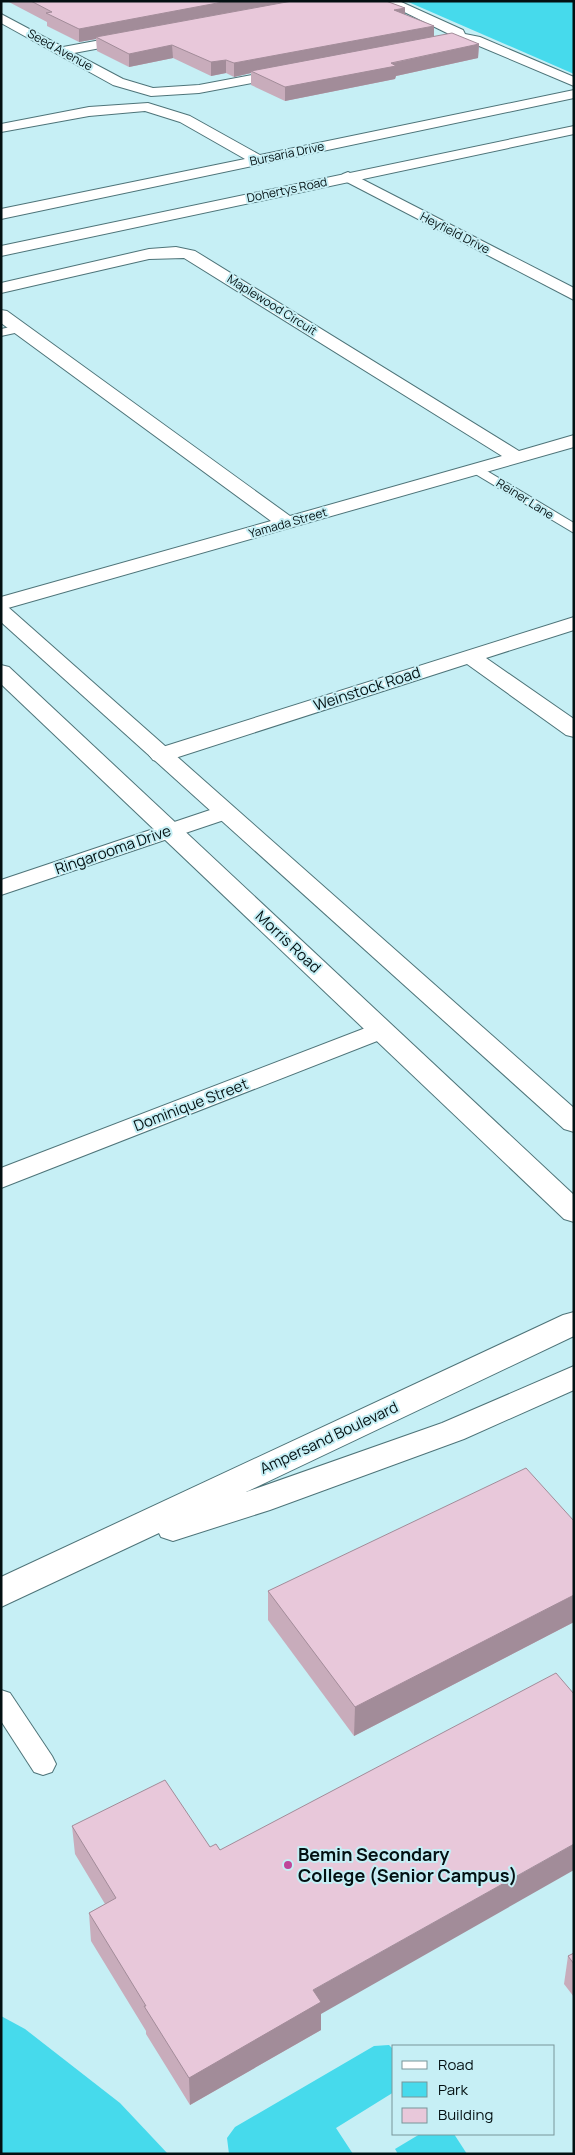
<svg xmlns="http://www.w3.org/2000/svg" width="575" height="2155" font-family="Manrope,sans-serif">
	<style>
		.green { fill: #46daec }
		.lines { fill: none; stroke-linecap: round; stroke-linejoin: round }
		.service-casing { stroke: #4e7479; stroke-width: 2 }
		.minor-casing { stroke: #4e7479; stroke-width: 2 }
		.tertiary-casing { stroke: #4e7479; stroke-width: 2 }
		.secondary-casing { stroke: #4e7479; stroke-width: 2 }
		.service { fill: #fff; fill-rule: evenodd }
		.minor { fill: #fff; fill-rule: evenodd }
		.tertiary { fill: #fff; fill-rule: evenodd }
		.secondary { fill: #fff; fill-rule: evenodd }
		.wall { fill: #c8acbb }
		.shaded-wall { fill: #a28c99 }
		.building { fill: #e8c8da; stroke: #a28c99 }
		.poi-dot { fill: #bf4699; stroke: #c6eff5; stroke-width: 2 }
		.labels { text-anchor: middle; stroke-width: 4; stroke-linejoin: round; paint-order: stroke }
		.far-street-label { font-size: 12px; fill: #031012; stroke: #c6eff5 }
		.street-label { font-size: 15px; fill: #031012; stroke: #c6eff5 }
		.near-poi-label { font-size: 18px; font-weight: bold; fill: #031012; stroke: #c6eff5; text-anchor: start }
	</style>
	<rect width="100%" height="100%" fill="#c6eff5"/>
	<g class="green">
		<path d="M 406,1 L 574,1 L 574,74 Z"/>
		<path d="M 1,2016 L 25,2029 L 120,2103 L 168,2154 L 1,2154 Z"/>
		<path d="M 389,2045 L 394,2050 L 394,2092 L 336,2128 L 353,2154 L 229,2154 L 227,2138 L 235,2127 L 374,2046 Z"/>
		<path d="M 420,2134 L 454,2134 L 467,2154 L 398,2154 L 395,2149 Z"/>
	</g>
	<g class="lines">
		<g class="service-casing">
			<g id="service">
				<path d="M 20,325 L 26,329 L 24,331 L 1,336 L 1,329 Z"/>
				<path d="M 477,465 L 574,523 L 574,533 L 472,472 L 470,469 Z"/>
				<path d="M 1,1690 L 10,1693 L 52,1756 L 56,1764 L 52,1772 L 43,1775 L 34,1772 L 1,1721 Z"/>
			</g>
		</g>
		<g class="minor-casing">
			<g id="minor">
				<path d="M 382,1 L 399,1 L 463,30 L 465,34 L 480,37 L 574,77 L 574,86 L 472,43 L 460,41 L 425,50 L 420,49 L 418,46 L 420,43 L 451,35 Z"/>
				<path d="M 1,14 L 63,47 L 133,34 L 138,35 L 140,38 L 138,41 L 74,53 L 123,79 L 153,88 L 199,85 L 289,68 L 296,72 L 289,76 L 199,93 L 151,96 L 113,85 L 1,23 Z"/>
				<path d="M 574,90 L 574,98 L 1,219 L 1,209 L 245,159 L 180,122 L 145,111 L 89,116 L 1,132 L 1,124 L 89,107 L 148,103 L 190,116 L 260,155 Z"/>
				<path d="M 348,172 L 574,288 L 574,300 L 343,180 L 340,177 L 343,174 Z"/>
				<path d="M 176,247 L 195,251 L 519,451 L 574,435 L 574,447 L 1,610 L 1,597 L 271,521 L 1,323 L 1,310 L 7,311 L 290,516 L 502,456 L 184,258 L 149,259 L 1,293 L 1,283 L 149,249 Z"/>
				<path d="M 574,617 L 574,630 L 486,658 L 574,719 L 574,737 L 566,735 L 467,664 L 169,760 L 161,762 L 153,760 L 149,755 L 153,750 Z"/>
				<path d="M 225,805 L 233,807 L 237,812 L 233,817 L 1,895 L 1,880 Z"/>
				<path d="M 381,1022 L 390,1024 L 394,1030 L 390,1036 L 1,1188 L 1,1168 Z"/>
			</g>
		</g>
		<g class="tertiary-casing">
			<g id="tertiary">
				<path d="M 1,605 L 8,607 L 574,1108 L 574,1132 L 564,1129 L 1,622 Z"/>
				<path d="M 1,665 L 9,667 L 574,1195 L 574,1222 L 564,1219 L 1,684 Z"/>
				<path d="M 574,1312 L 574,1336 L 246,1492 L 442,1423 L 574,1366 L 574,1390 L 464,1439 L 270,1510 L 173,1541 L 161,1537 L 159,1533 L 1,1607 L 1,1577 L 563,1315 Z"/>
			</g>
		</g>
		<g class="secondary-casing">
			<path id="secondary" d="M 574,126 L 574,134 L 1,256 L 1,246 Z"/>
		</g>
		<use href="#service" class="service"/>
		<use href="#minor" class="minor"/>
		<use href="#tertiary" class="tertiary"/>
		<use href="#secondary" class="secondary"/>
	</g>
	<g class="wall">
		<path d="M 7,1 L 386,1 L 405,8 L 405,15 L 434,26 L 434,36 L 479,44 L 478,58 L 396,76 L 395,79 L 285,101 L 251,85 L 251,73 L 234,77 L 226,73 L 211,76 L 173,58 L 129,67 L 97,51 L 96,39 L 79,42 L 47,26 L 47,22 Z"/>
		<path d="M 574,1521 L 574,1622 L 354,1736 L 268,1620 L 268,1591 Z"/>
		<path d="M 72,1826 L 210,1847 L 321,2014 L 321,2030 L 190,2105 L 146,2034 L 146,2031 L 91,1941 L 89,1913 L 105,1904 L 75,1854 Z"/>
		<path d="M 574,1953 L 574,1997 L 564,1984 L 568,1956 Z"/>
	</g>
	<g class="shaded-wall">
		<path d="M 228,1 L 297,1 L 96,37 L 96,39 L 79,42 L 79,29 Z"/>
		<path d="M 405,8 L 405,21 L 394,10 Z"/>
		<path d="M 434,26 L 434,39 L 251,71 L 251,73 L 234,77 L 234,63 Z"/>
		<path d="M 479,44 L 478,58 L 396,76 L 395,79 L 285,101 L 285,87 Z"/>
		<path d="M 172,45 L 173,58 L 129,67 L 129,54 Z"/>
		<path d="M 226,60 L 226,73 L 211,76 L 211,62 Z"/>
		<path d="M 574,1595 L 574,1622 L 354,1736 L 355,1707 Z"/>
		<path d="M 574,1844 L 574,1870 L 321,2014 L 321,2030 L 190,2105 L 189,2078 L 313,1990 Z"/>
	</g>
	<g class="building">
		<path d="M 31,1 L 228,1 L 79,29 L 46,13 L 52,12 Z"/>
		<path d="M 292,1 L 386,1 L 405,8 L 394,10 L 434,26 L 234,63 L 226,60 L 211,62 L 172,45 L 129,54 L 96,37 Z"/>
		<path d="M 452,33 L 479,44 L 391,63 L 396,66 L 285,87 L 251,71 Z"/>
		<path d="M 526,1468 L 574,1521 L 574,1595 L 355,1707 L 268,1591 Z"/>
		<path d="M 556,1673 L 574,1694 L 574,1844 L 313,1990 L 321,2002 L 189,2078 L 144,2006 L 146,2006 L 89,1913 L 116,1898 L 72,1826 L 165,1780 L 210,1847 L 216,1844 L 220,1850 Z"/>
		<path d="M 574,1953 L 574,1964 L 568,1956 Z"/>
	</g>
	<circle class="poi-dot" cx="288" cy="1865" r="5"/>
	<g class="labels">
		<g class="far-street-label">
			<text transform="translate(60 50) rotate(29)" y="4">Seed Avenue</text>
			<text transform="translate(287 154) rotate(-12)" y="4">Bursaria Drive</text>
			<text transform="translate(287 190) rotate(-12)" y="4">Dohertys Road</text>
			<text transform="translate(455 233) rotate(27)" y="4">Heyfield Drive</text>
			<text transform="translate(272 305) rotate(32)" y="4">Maplewood Circuit</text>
			<text transform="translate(525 499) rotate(32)" y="4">Reiner Lane</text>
			<text transform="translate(288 523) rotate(-16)" y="4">Yamada Street</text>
		</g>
		<g class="street-label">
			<text transform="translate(367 689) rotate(-18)" y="5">Weinstock Road</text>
			<text transform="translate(113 850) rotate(-19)" y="5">Ringarooma Drive</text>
			<text transform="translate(288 942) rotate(43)" y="5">Morris Road</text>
			<text transform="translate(191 1105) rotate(-21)" y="5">Dominique Street</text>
			<text transform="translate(329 1438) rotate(-25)" y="5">Ampersand Boulevard</text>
		</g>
		<g class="near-poi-label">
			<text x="298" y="1861">Bemin Secondary<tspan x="298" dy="21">College (Senior Campus)</tspan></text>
		</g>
	</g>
	<rect width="575" height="2155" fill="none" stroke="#031012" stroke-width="5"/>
	<rect x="392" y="2045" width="162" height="90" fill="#c6eff5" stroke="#78969a"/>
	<rect x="402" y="2061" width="25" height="8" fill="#ffffff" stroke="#78969a"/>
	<text x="438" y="2070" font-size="15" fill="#031012">Road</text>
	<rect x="402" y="2082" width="25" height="15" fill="#46daec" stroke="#78969a"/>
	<text x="438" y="2095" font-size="15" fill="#031012">Park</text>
	<rect x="402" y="2108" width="25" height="15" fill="#e8c8da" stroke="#78969a"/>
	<text x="438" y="2120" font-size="15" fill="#031012">Building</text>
</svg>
